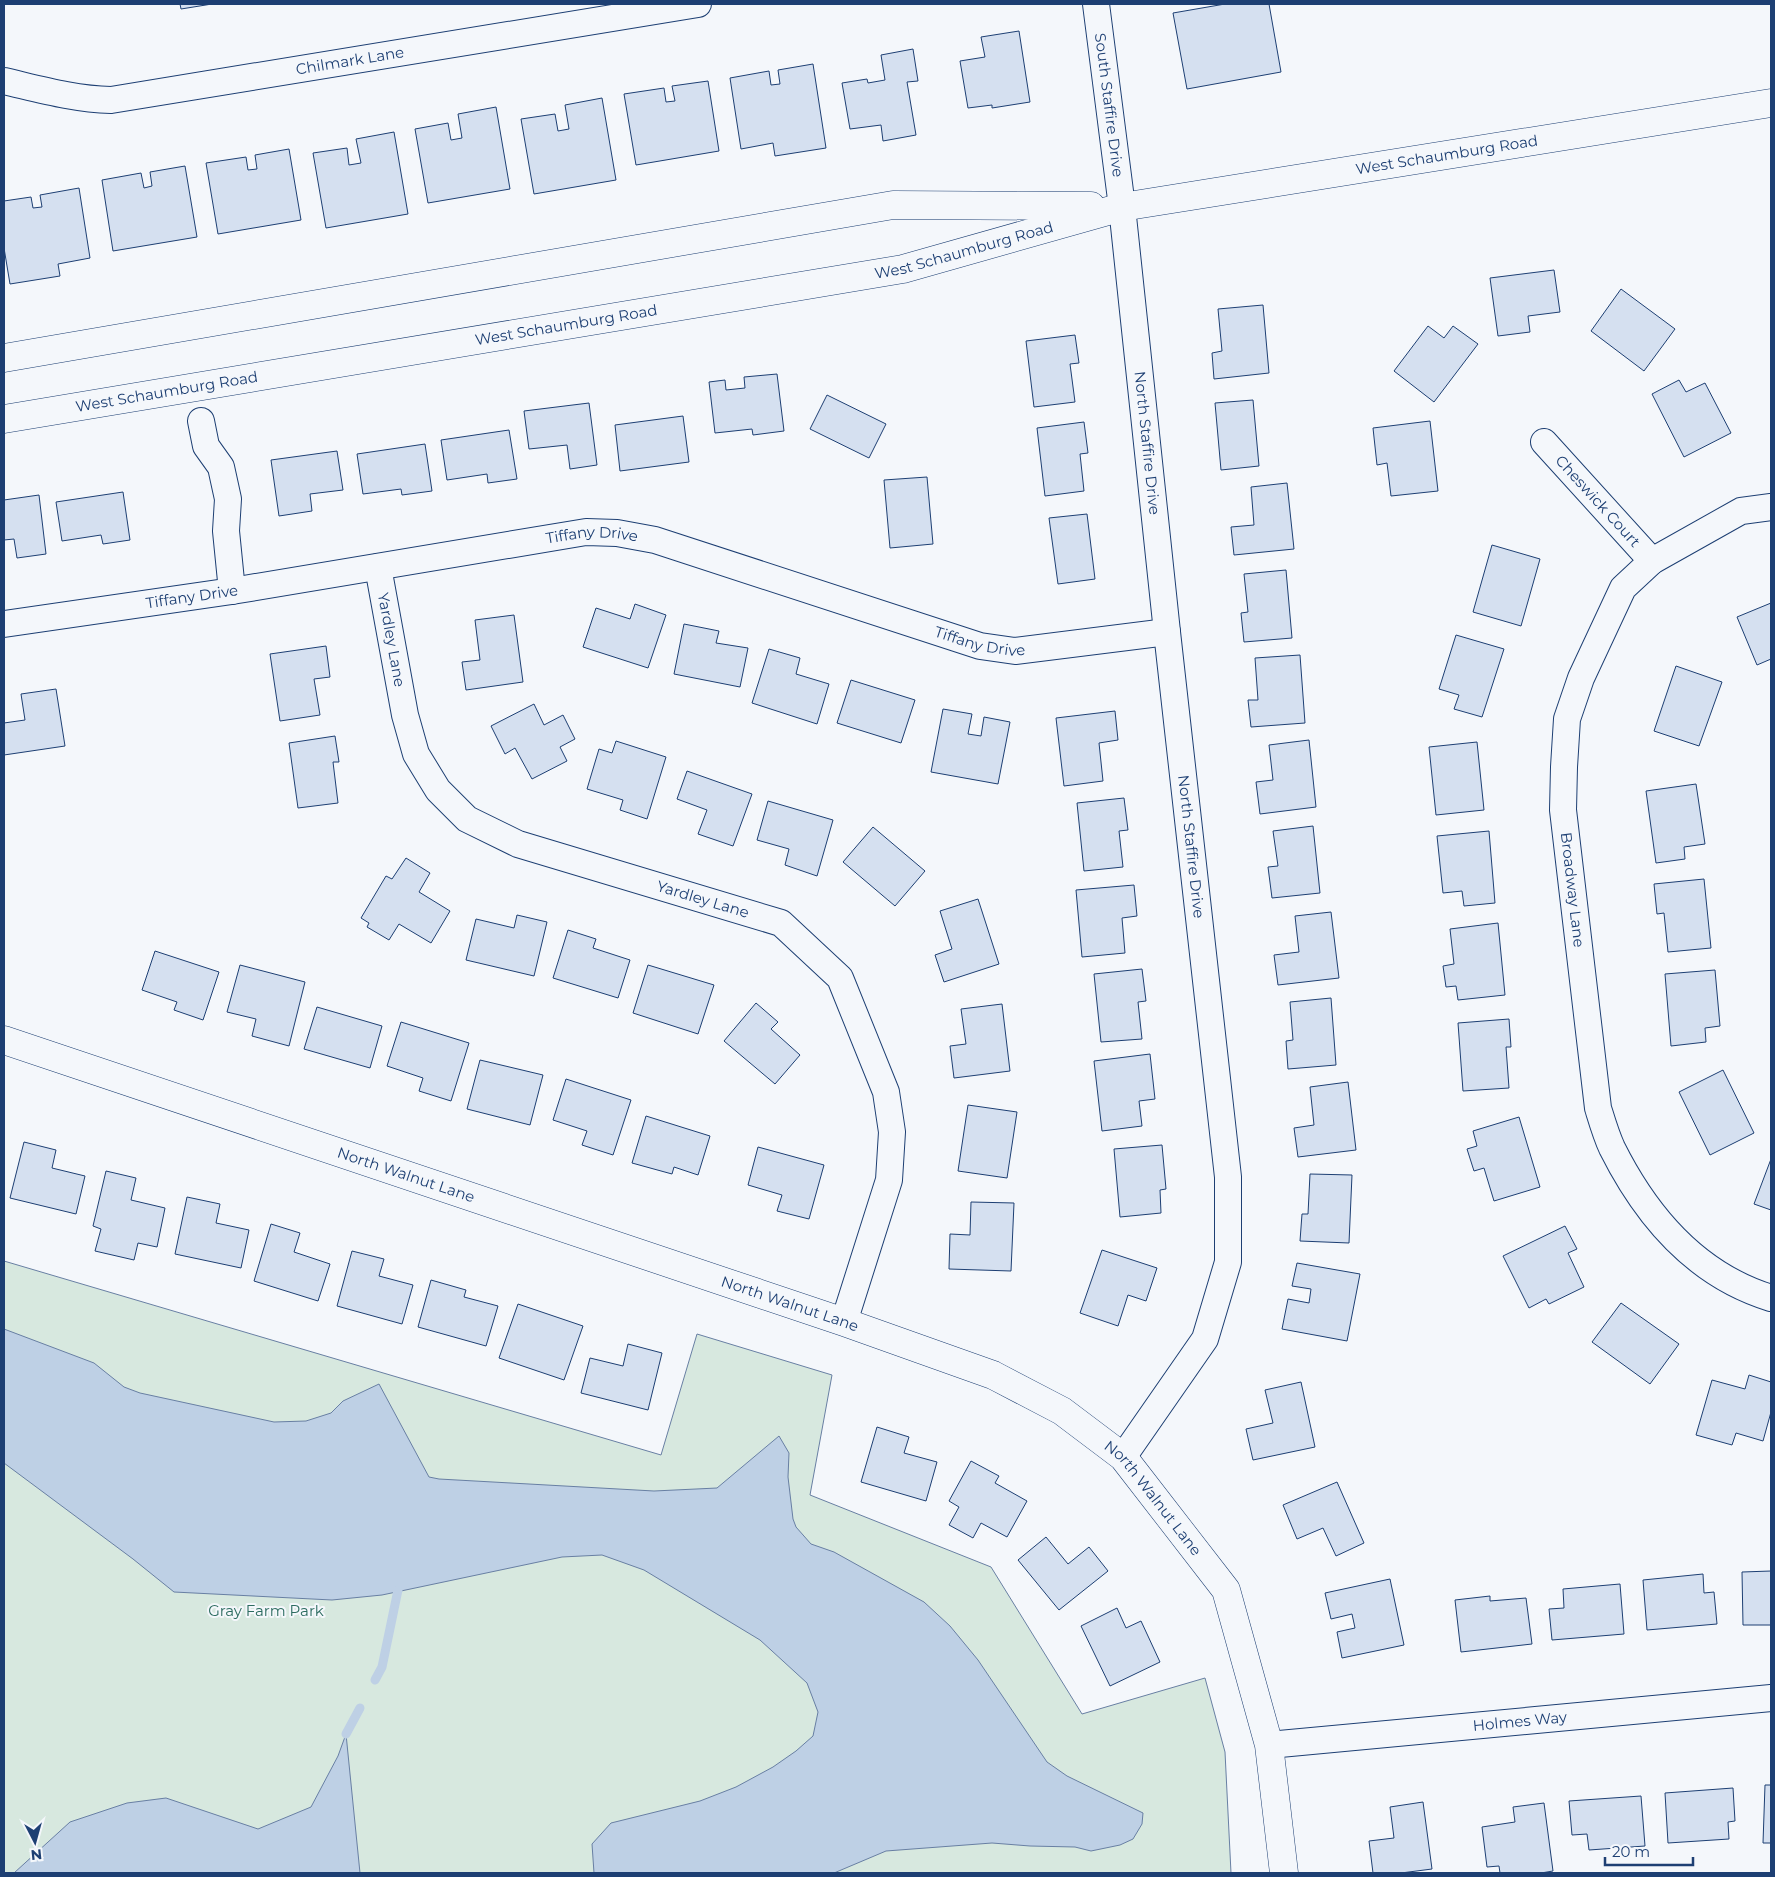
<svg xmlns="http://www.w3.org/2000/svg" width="1775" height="1877" font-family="Montserrat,sans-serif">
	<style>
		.green { fill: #d7e8df; stroke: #687fa3 }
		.water { fill: #bed0e5; stroke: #687fa3 }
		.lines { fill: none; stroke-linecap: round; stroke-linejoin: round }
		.stream { stroke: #bed0e5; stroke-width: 9 }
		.building { fill: #d5e0f0; stroke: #1d3f73 }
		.street-casing { stroke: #1d3f73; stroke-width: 28 }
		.secondary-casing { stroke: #1d3f73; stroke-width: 29 }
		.street { stroke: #f4f7fb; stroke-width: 26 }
		.secondary { stroke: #f4f7fb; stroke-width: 28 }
		.labels { text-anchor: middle; stroke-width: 4; stroke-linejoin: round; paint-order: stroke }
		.street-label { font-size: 15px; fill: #1d3f73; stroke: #f4f7fb }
		.park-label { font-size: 15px; fill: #2c6c60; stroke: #f4f7fb }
	</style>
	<rect width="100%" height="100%" fill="#f4f7fb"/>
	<path class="green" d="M 4,1261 L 661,1455 L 697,1334 L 832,1375 L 810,1495 L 991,1567 L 1082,1714 L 1205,1678 L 1225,1752 L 1231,1873 L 4,1873 Z"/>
	<g class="water">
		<path d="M 4,1329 L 94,1363 L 124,1387 L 140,1393 L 274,1422 L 306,1421 L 331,1413 L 343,1401 L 379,1384 L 429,1477 L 439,1479 L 654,1491 L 717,1488 L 779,1436 L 789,1453 L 788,1477 L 793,1519 L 796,1527 L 811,1544 L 834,1552 L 924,1602 L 950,1626 L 978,1660 L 1047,1762 L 1067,1776 L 1143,1813 L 1142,1824 L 1133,1839 L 1120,1845 L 1091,1851 L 1075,1847 L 1030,1846 L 992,1843 L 886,1851 L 834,1873 L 594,1873 L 592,1844 L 611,1823 L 700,1801 L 736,1787 L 773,1767 L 796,1751 L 813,1736 L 818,1712 L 807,1683 L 760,1640 L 644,1570 L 602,1555 L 562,1557 L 382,1595 L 332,1600 L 174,1592 L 133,1559 L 4,1463 Z"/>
		<path d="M 346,1734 L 360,1873 L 14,1873 L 70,1822 L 127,1803 L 166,1798 L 258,1829 L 311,1807 L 338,1756 Z"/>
	</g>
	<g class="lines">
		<g class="stream">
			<path d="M 375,1680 L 382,1667 L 398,1590"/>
			<path d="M 346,1734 L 360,1708"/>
		</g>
	</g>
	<g class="building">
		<path d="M 180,4 L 212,4 L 181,9 Z"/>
		<path d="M 1225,4 L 1269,4 L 1281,72 L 1187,89 L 1173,13 Z"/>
		<path d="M 1019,31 L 1030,102 L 992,108 L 992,105 L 968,108 L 960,61 L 985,57 L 981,37 Z"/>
		<path d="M 913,49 L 918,81 L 907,82 L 916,135 L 883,141 L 881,125 L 850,129 L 842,83 L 867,79 L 868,83 L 885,80 L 881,55 Z"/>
		<path d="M 813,64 L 826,148 L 775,156 L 773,143 L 741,149 L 730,78 L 769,71 L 771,85 L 780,84 L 778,70 Z"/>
		<path d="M 708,81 L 719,151 L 636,165 L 624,94 L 664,88 L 666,102 L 675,101 L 672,86 Z"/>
		<path d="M 602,98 L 616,180 L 534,194 L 521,119 L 555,114 L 558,131 L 569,129 L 565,105 Z"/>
		<path d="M 496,107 L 510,189 L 428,203 L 415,129 L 448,123 L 451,140 L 462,138 L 458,114 Z"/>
		<path d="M 394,132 L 408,214 L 326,228 L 313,153 L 347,148 L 349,165 L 361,163 L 356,139 Z"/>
		<path d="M 289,149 L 301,220 L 218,234 L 206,163 L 246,157 L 248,170 L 257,169 L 255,155 Z"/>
		<path d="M 185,166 L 197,237 L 113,251 L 102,180 L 141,173 L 144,188 L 152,186 L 150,172 Z"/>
		<path d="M 79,188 L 90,258 L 58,264 L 60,276 L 10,284 L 4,248 L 4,201 L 31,197 L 33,208 L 42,207 L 40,195 Z"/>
		<path d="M 1554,270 L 1560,312 L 1528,316 L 1530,332 L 1498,336 L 1490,278 Z"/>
		<path d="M 1621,289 L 1675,329 L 1644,371 L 1591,331 Z"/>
		<path d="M 1263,305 L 1269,373 L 1214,379 L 1212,353 L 1222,351 L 1218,309 Z"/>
		<path d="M 1428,326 L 1444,338 L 1453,326 L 1478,344 L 1434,402 L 1394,371 Z"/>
		<path d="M 1075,335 L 1079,363 L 1070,364 L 1075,402 L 1034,407 L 1026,341 Z"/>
		<path d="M 777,374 L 784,431 L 753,435 L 752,429 L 715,433 L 709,382 L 725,380 L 726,390 L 745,388 L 744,377 Z"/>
		<path d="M 1679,380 L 1686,392 L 1705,383 L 1731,433 L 1684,457 L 1652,394 Z"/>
		<path d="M 827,395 L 886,424 L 869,458 L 810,429 Z"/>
		<path d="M 1253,400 L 1259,466 L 1221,470 L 1215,403 Z"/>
		<path d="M 589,403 L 597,465 L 570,469 L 567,445 L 529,449 L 524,411 Z"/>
		<path d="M 683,416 L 689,462 L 620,471 L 615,425 Z"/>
		<path d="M 1430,421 L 1438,491 L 1391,496 L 1387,463 L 1377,465 L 1373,428 Z"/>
		<path d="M 1084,422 L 1088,453 L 1080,454 L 1084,491 L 1045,496 L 1037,428 Z"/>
		<path d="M 509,430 L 517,479 L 488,483 L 487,474 L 447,480 L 441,440 Z"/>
		<path d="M 425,444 L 432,491 L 402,495 L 401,489 L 363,494 L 357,454 Z"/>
		<path d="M 337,451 L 343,490 L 310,494 L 312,511 L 279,516 L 271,460 Z"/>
		<path d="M 927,477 L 933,544 L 890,548 L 884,480 Z"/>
		<path d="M 1287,483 L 1294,549 L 1234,555 L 1231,527 L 1254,525 L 1251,487 Z"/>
		<path d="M 123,492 L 130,540 L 103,544 L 101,535 L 62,541 L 56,502 Z"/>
		<path d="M 39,495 L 46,554 L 17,558 L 14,539 L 4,540 L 4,500 Z"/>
		<path d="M 1087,514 L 1095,579 L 1058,584 L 1049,518 Z"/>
		<path d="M 1492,545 L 1540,559 L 1521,626 L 1473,612 Z"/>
		<path d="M 1286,570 L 1292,638 L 1244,642 L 1241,613 L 1248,612 L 1244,574 Z"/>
		<path d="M 1771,603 L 1771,659 L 1757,665 L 1737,617 Z"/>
		<path d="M 635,604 L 666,615 L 648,668 L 583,647 L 596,608 L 630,619 Z"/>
		<path d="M 514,615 L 523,682 L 466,690 L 462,662 L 480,660 L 475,620 Z"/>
		<path d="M 684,624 L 719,631 L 716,643 L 748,648 L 740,687 L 674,674 Z"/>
		<path d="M 1456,635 L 1504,649 L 1482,717 L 1454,709 L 1459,695 L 1439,689 Z"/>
		<path d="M 326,646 L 330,677 L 314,679 L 320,715 L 280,721 L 270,654 Z"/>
		<path d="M 769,649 L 800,658 L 796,674 L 829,684 L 817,724 L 752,703 Z"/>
		<path d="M 1300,655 L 1305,723 L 1251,727 L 1248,700 L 1258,700 L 1255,658 Z"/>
		<path d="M 1676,666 L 1722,682 L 1699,746 L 1654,731 Z"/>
		<path d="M 851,680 L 915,700 L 901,743 L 837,723 Z"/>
		<path d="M 56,689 L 65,746 L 4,755 L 4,723 L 25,720 L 21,694 Z"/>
		<path d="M 534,704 L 544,725 L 563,715 L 575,739 L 560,747 L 567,761 L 532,779 L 515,748 L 505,754 L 491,726 Z"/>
		<path d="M 943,709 L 972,714 L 968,734 L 981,736 L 984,717 L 1010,722 L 998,784 L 931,772 Z"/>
		<path d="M 1115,711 L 1118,740 L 1099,743 L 1103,781 L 1064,786 L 1056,718 Z"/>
		<path d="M 335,736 L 339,762 L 333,762 L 338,803 L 298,808 L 289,743 Z"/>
		<path d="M 1309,740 L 1316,807 L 1260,814 L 1256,782 L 1273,780 L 1269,745 Z"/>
		<path d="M 616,741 L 666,757 L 647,819 L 620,810 L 623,800 L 587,789 L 599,749 L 612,753 Z"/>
		<path d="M 1477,742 L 1484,810 L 1436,815 L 1429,747 Z"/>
		<path d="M 687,771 L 752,794 L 733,846 L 698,834 L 707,810 L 677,799 Z"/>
		<path d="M 1696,784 L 1705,844 L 1684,847 L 1685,859 L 1656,863 L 1646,791 Z"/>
		<path d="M 1124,798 L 1128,830 L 1119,831 L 1123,867 L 1084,871 L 1077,803 Z"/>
		<path d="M 768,801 L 833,820 L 817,876 L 785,865 L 789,849 L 757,840 Z"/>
		<path d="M 1313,826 L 1320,893 L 1272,898 L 1268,867 L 1278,866 L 1273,831 Z"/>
		<path d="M 873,827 L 925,871 L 895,906 L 843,862 Z"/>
		<path d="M 1489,831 L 1495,903 L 1464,906 L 1462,891 L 1443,893 L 1437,836 Z"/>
		<path d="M 406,858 L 430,873 L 419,892 L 450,911 L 431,943 L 399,924 L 389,940 L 367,927 L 369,923 L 361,918 L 386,876 L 392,879 Z"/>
		<path d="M 1704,879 L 1711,948 L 1668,952 L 1664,913 L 1657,914 L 1654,884 Z"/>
		<path d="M 1134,885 L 1137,916 L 1122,918 L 1125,953 L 1082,957 L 1076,890 Z"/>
		<path d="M 978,899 L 999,964 L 944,982 L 935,955 L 952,949 L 940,911 Z"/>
		<path d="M 1331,912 L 1339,978 L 1278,985 L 1274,955 L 1299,952 L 1295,916 Z"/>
		<path d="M 517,915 L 547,922 L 534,976 L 466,960 L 476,919 L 514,928 Z"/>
		<path d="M 1498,923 L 1505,995 L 1458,1000 L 1456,986 L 1446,987 L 1443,966 L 1454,964 L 1450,929 Z"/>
		<path d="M 568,930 L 596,939 L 593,948 L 630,960 L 618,998 L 553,978 Z"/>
		<path d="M 155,951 L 219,972 L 203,1020 L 174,1010 L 177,1002 L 142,990 Z"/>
		<path d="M 240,965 L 305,982 L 289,1046 L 252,1036 L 256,1019 L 227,1012 Z"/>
		<path d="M 648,965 L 714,985 L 698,1034 L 633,1013 Z"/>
		<path d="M 1142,969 L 1146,1001 L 1138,1002 L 1142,1039 L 1101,1042 L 1094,974 Z"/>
		<path d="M 1715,970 L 1720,1026 L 1705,1028 L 1706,1042 L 1671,1046 L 1665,974 Z"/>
		<path d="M 1331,998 L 1336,1065 L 1288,1069 L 1286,1041 L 1293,1040 L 1290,1002 Z"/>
		<path d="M 756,1003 L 778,1022 L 771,1029 L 800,1055 L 775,1084 L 724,1041 Z"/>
		<path d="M 1002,1004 L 1010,1071 L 954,1078 L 950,1046 L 966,1044 L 961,1009 Z"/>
		<path d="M 317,1007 L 382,1026 L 370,1068 L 304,1049 Z"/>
		<path d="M 1509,1019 L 1511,1047 L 1506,1047 L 1509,1088 L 1463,1091 L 1458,1023 Z"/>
		<path d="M 401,1022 L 469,1043 L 451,1101 L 419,1091 L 423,1078 L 387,1066 Z"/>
		<path d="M 1150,1054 L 1155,1099 L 1139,1101 L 1142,1126 L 1102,1131 L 1094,1061 Z"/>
		<path d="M 480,1060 L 543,1075 L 530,1125 L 467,1109 Z"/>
		<path d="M 1723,1070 L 1754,1133 L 1710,1155 L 1679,1092 Z"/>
		<path d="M 566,1079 L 631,1100 L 613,1155 L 582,1145 L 587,1131 L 553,1120 Z"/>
		<path d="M 1348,1082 L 1356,1150 L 1298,1157 L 1294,1128 L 1314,1125 L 1310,1087 Z"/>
		<path d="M 968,1105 L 1017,1112 L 1007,1178 L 958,1171 Z"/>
		<path d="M 646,1116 L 710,1136 L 698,1175 L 674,1167 L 672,1174 L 632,1163 Z"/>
		<path d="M 1519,1117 L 1540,1187 L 1494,1201 L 1484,1168 L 1474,1171 L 1467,1149 L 1477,1146 L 1473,1131 Z"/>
		<path d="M 24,1142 L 56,1150 L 52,1168 L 85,1176 L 76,1214 L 10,1198 Z"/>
		<path d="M 1162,1145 L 1166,1189 L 1160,1190 L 1161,1213 L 1120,1217 L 1114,1149 Z"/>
		<path d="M 758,1147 L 824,1165 L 809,1219 L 777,1211 L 782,1195 L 748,1185 Z"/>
		<path d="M 1771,1159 L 1771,1210 L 1754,1204 Z"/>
		<path d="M 106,1171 L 136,1178 L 131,1200 L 165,1208 L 157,1247 L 138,1243 L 134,1260 L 95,1251 L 101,1229 L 93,1226 Z"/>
		<path d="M 1310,1174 L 1352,1175 L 1349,1243 L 1300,1241 L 1302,1214 L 1308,1214 Z"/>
		<path d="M 187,1197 L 220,1204 L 216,1223 L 249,1230 L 241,1268 L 175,1254 Z"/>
		<path d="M 971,1202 L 1014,1203 L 1011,1271 L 949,1269 L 950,1234 L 970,1235 Z"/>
		<path d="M 271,1224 L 300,1233 L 294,1252 L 330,1264 L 318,1301 L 254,1281 Z"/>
		<path d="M 1565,1226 L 1577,1249 L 1568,1253 L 1584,1287 L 1549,1304 L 1546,1299 L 1529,1308 L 1503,1256 Z"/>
		<path d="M 1102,1250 L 1157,1268 L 1146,1301 L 1128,1295 L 1118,1326 L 1080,1313 Z"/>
		<path d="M 352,1251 L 384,1259 L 379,1276 L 413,1285 L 402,1324 L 337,1306 Z"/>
		<path d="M 1297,1263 L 1360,1274 L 1347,1341 L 1282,1329 L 1288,1299 L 1309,1303 L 1311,1289 L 1292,1286 Z"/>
		<path d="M 431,1280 L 466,1290 L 464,1297 L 498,1306 L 486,1346 L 418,1327 Z"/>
		<path d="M 1621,1303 L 1679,1344 L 1650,1384 L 1592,1342 Z"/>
		<path d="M 518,1304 L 583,1326 L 564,1380 L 499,1358 Z"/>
		<path d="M 628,1344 L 662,1353 L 648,1410 L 581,1393 L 590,1358 L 623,1366 Z"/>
		<path d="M 1749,1375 L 1771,1382 L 1771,1412 L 1763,1441 L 1736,1433 L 1732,1445 L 1696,1435 L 1712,1380 L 1745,1389 Z"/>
		<path d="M 1301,1382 L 1315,1447 L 1253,1460 L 1246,1429 L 1273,1423 L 1265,1390 Z"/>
		<path d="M 877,1427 L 909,1437 L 904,1453 L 937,1462 L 926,1501 L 861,1482 Z"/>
		<path d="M 971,1461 L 999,1476 L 995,1483 L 1027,1501 L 1007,1537 L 981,1523 L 973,1538 L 949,1525 L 959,1507 L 949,1501 Z"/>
		<path d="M 1337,1482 L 1364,1543 L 1336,1556 L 1323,1528 L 1297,1539 L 1283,1505 Z"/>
		<path d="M 1046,1537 L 1068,1564 L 1089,1547 L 1108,1571 L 1059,1610 L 1018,1560 Z"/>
		<path d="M 1771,1571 L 1771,1625 L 1743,1625 L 1742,1572 Z"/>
		<path d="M 1703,1574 L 1704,1593 L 1714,1592 L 1717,1624 L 1647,1630 L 1643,1580 Z"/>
		<path d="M 1390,1579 L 1404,1645 L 1342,1658 L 1337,1632 L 1355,1628 L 1352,1614 L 1331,1619 L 1325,1593 Z"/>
		<path d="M 1620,1584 L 1624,1634 L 1552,1640 L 1549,1609 L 1564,1608 L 1563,1589 Z"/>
		<path d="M 1490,1596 L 1490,1601 L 1526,1598 L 1532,1644 L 1461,1652 L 1455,1600 Z"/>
		<path d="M 1117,1608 L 1126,1628 L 1141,1621 L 1160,1662 L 1110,1686 L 1081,1626 Z"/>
		<path d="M 1765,1785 L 1771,1785 L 1771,1843 L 1763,1843 Z"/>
		<path d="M 1733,1788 L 1735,1821 L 1728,1822 L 1729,1839 L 1668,1843 L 1665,1793 Z"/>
		<path d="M 1641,1796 L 1645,1846 L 1589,1850 L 1587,1834 L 1572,1835 L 1569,1801 Z"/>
		<path d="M 1423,1802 L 1432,1869 L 1401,1873 L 1373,1873 L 1369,1841 L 1394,1838 L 1390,1807 Z"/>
		<path d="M 1544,1803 L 1553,1871 L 1541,1873 L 1500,1873 L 1499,1866 L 1487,1867 L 1482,1827 L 1515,1822 L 1513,1807 Z"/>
	</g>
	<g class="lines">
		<g class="street-casing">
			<g id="street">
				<path id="s1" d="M 1096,4 L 1122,207 L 1167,632 L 1228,1177 L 1228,1262 L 1205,1339 L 1123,1457"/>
				<path id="s2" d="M 4,81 C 39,89 74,99 111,100 L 698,4"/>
				<path d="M 201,421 L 206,446 L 221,467 L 228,499 L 226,531 L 232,591"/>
				<path id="s3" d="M 1544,442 L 1652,561"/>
				<path id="s4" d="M 1771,507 L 1741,511 L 1652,561 L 1623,588 L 1581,678 L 1567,719 L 1564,767 L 1563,810 L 1598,1108 C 1602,1121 1606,1135 1612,1148 C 1646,1216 1696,1275 1771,1298"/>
				<path id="s5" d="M 378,567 L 405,715 L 416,754 L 438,790 L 467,819 L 518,844 L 781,923 L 840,978 L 886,1092 L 892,1132 L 889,1180 L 844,1322"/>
				<path id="s6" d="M 4,624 L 232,591 L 586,532 L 617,533 L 655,540 L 980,646 L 1015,651 L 1167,632"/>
				<path id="s7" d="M 1269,1745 L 1771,1698"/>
			</g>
		</g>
		<g class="secondary-casing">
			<g id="secondary">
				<path d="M 4,358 L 893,205 L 1091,206"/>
				<path id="s8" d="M 4,419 L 903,269 L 1122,207 L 1771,103"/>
				<path id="s9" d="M 4,1040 L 844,1322 L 993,1375 L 1062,1411 L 1123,1457 L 1226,1590 L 1269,1745 L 1284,1873"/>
			</g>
		</g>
		<use href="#street" class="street"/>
		<use href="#secondary" class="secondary"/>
	</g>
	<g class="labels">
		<g class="street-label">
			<text dy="5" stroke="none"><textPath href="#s2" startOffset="351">Chilmark Lane</textPath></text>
			<text dy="5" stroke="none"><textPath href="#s1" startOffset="102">South Staffire Drive</textPath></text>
			<text dy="5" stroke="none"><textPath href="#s8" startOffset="1468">West Schaumburg Road</textPath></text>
			<text dy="5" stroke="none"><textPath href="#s8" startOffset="975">West Schaumburg Road</textPath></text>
			<text dy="5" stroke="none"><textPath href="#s8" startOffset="570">West Schaumburg Road</textPath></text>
			<text dy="5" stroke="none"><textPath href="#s8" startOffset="165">West Schaumburg Road</textPath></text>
			<text dy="5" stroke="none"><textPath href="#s1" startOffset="442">North Staffire Drive</textPath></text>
			<text dy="5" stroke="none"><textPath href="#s3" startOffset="80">Cheswick Court</textPath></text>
			<text dy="5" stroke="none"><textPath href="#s6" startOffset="595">Tiffany Drive</textPath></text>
			<text dy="5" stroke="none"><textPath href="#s6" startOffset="190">Tiffany Drive</textPath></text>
			<text dy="5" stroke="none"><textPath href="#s5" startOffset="74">Yardley Lane</textPath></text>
			<text dy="5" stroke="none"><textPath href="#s6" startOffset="1000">Tiffany Drive</textPath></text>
			<text dy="5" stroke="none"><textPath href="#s1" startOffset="848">North Staffire Drive</textPath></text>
			<text dy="5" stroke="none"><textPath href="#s4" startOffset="486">Broadway Lane</textPath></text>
			<text dy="5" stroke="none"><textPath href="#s5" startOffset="524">Yardley Lane</textPath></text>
			<text dy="5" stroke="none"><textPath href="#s9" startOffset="424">North Walnut Lane</textPath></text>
			<text dy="5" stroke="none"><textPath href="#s9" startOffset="829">North Walnut Lane</textPath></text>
			<text dy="5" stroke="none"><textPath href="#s9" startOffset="1249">North Walnut Lane</textPath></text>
			<text dy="5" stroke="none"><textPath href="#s7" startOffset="252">Holmes Way</textPath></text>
		</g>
		<g class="park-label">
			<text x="266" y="1616">Gray Farm Park</text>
		</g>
	</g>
	<rect width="1775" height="1877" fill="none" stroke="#1d3f73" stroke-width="10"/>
	<g transform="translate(35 1842) rotate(174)" stroke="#f4f7fb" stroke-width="4" paint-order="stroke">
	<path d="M0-4L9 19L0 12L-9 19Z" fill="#1d3f73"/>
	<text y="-8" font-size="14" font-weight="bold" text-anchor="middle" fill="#1d3f73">N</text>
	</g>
	<path d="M1605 1857v8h88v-8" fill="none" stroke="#1d3f73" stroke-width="2.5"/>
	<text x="1612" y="1857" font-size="15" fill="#1d3f73" stroke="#f4f7fb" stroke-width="4" paint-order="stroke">20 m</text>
</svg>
